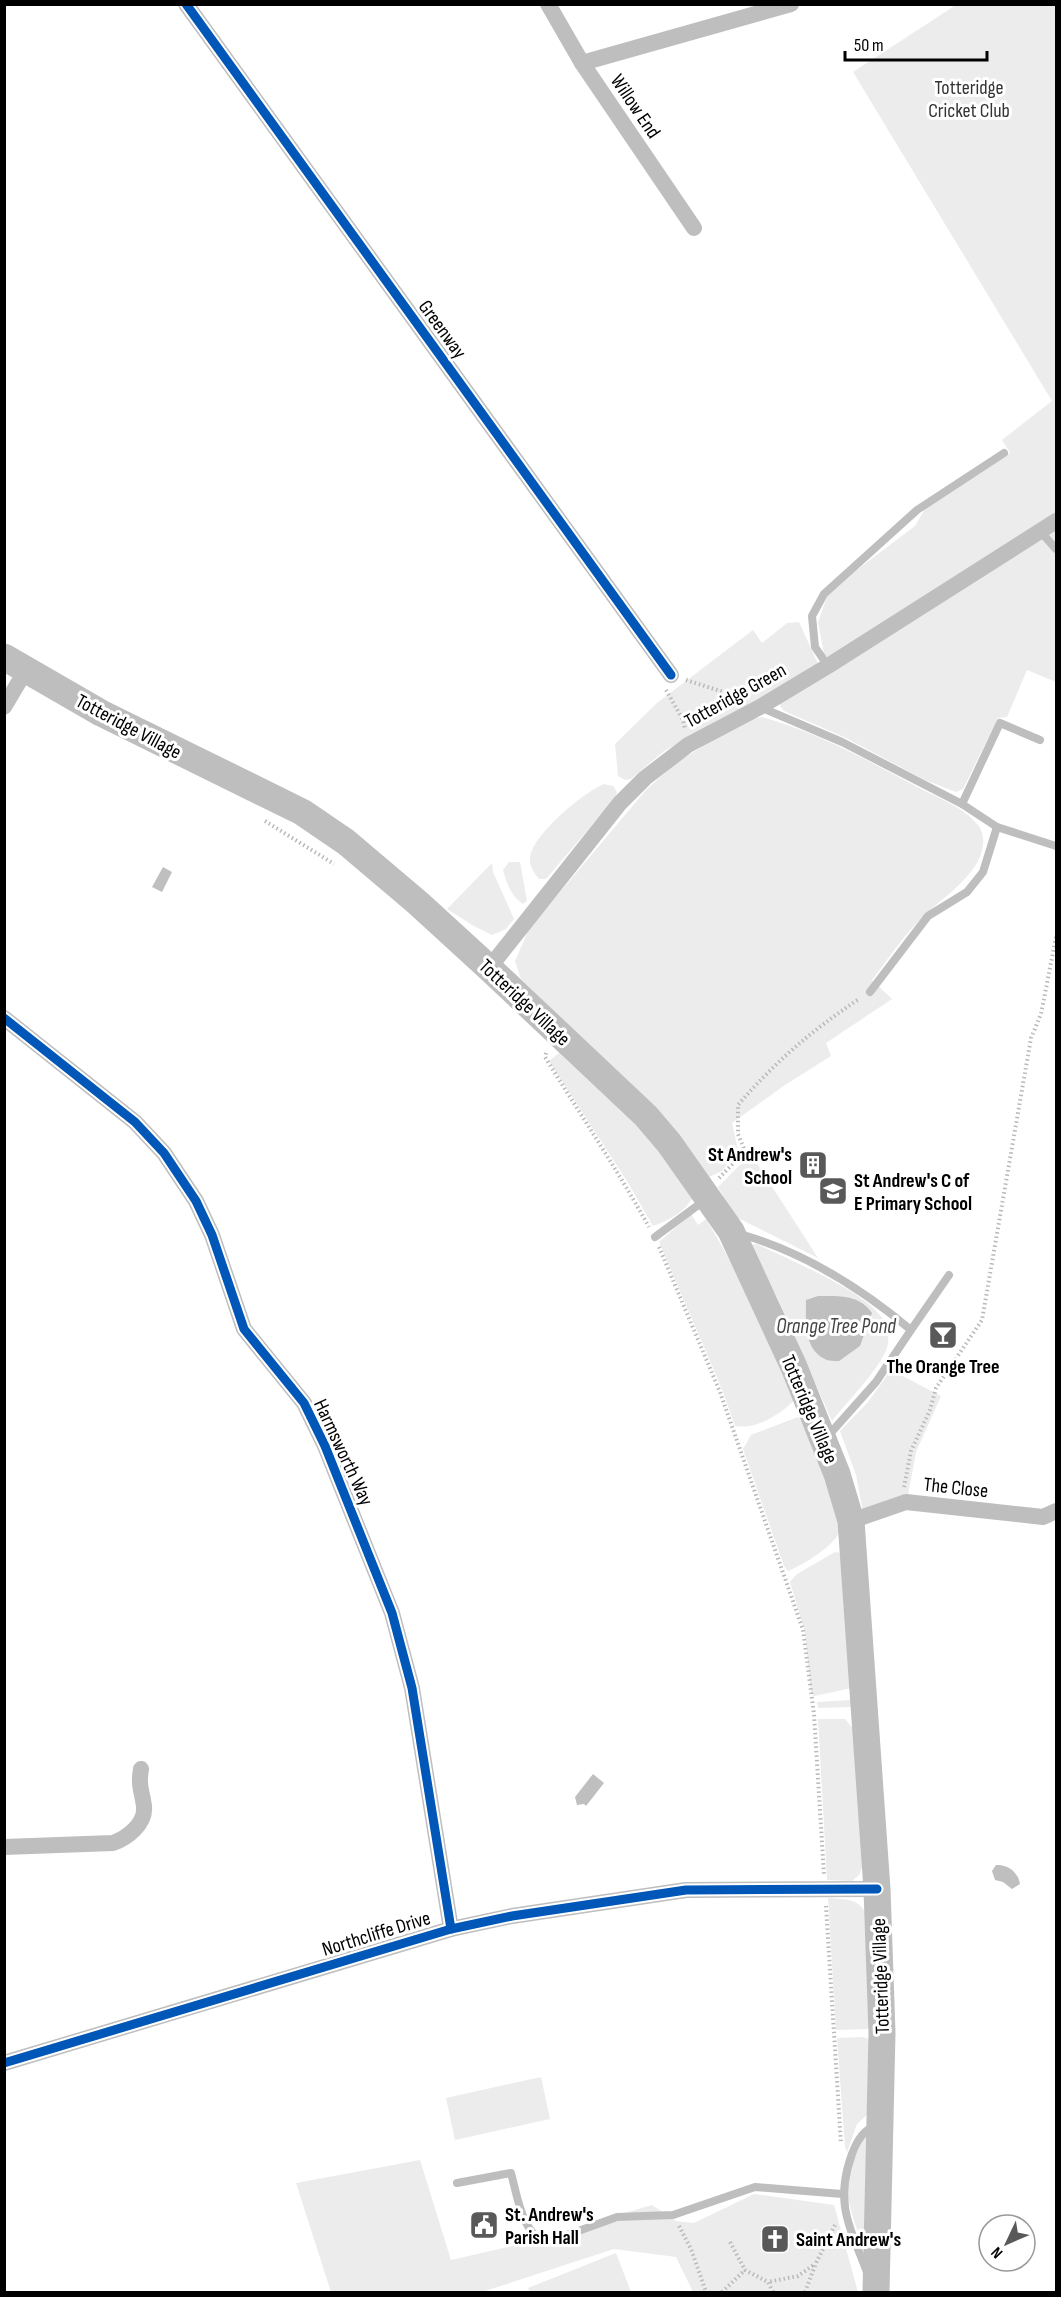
<svg xmlns="http://www.w3.org/2000/svg" width="1061" height="2297" font-family="'Sofia Sans Condensed',sans-serif">
	<style>
		.green { fill: #ececec }
		.water { fill: #bfbfbf }
		.lines { fill: none; stroke-linecap: round; stroke-linejoin: round }
		.path { stroke: #b9b9b9; stroke-width: 4; stroke-dasharray: 1.5 3; stroke-linecap: butt }
		.lane { stroke: #bebebe; stroke-width: 8 }
		.street { stroke: #bebebe; stroke-width: 16 }
		.primary { stroke: #bebebe; stroke-width: 27 }
		.cycleway-casing { stroke: #fff; stroke-width: 13 }
		.cycleway { stroke: #0057b8; stroke-width: 9 }
		.labels { text-anchor: middle; stroke-width: 6; stroke-linejoin: round; paint-order: stroke }
		.park-label { font-size: 20px; fill: #333; stroke: #fff }
		.street-label { font-size: 20px; fill: #000; stroke: #fff }
		.poi-label { font-size: 20px; font-weight: bold; fill: #000; stroke: #fff; text-anchor: start }
		.water-label { font-size: 21px; font-style: italic; fill: #444; stroke: #fff }
	</style>
	<rect width="100%" height="100%" fill="#fff"/>
	<g class="green">
		<path d="M 956,5 L 1056,5 L 1056,516 L 829,658 L 824,654 L 818,622 L 827,597 L 854,572 L 915,526 L 925,509 L 1010,453 L 1002,440 L 1052,401 L 853,72 Z"/>
		<path d="M 1056,530 L 1056,682 L 1027,670 L 1007,717 L 998,718 L 963,789 L 956,792 L 925,780 L 846,738 L 784,711 L 780,706 L 780,700 Z"/>
		<path d="M 799,622 L 819,666 L 664,751 L 631,779 L 625,780 L 618,776 L 615,744 L 657,703 L 753,630 L 762,643 L 787,623 Z"/>
		<path d="M 762,717 C 819,733 871,762 923,790 C 941,799 964,808 977,824 C 982,829 984,837 983,845 C 979,878 937,900 917,923 C 900,940 887,961 872,980 L 892,999 L 826,1043 L 831,1056 L 785,1085 L 732,1123 L 738,1150 L 722,1171 L 709,1177 L 672,1126 L 645,1097 L 621,1076 L 521,979 L 515,961 L 529,929 L 646,790 L 677,762 L 747,720 Z"/>
		<path d="M 604,784 L 613,786 L 617,792 L 615,798 L 546,879 L 539,879 C 534,873 529,866 530,857 C 533,834 583,793 604,784 Z"/>
		<path d="M 509,862 L 520,862 L 527,901 L 523,904 C 511,896 507,884 503,870 Z"/>
		<path d="M 492,863 L 493,872 L 514,919 L 506,929 L 492,935 L 472,925 L 447,909 Z"/>
		<path d="M 559,1053 L 649,1137 L 693,1197 C 685,1212 668,1221 653,1226 L 627,1181 L 549,1061 Z"/>
		<path d="M 751,1154 L 818,1258 L 736,1217 L 718,1187 Z"/>
		<path d="M 691,1214 L 698,1225 L 706,1219 C 741,1277 769,1337 796,1399 C 780,1414 758,1430 735,1426 L 722,1389 L 659,1242 Z"/>
		<path d="M 757,1244 C 789,1260 862,1289 882,1318 C 888,1327 890,1338 887,1348 C 878,1371 847,1402 832,1421 L 777,1297 L 749,1245 Z"/>
		<path d="M 891,1370 L 941,1396 L 916,1452 L 908,1495 L 863,1512 L 856,1475 L 840,1431 L 868,1402 Z"/>
		<path d="M 798,1417 L 800,1419 L 821,1465 L 840,1531 C 834,1546 803,1565 788,1571 L 784,1566 L 743,1449 L 751,1435 Z"/>
		<path d="M 835,1552 L 842,1553 L 852,1688 L 814,1696 L 811,1693 L 805,1632 L 790,1582 L 797,1574 Z"/>
		<path d="M 851,1700 L 851,1707 L 818,1708 L 817,1702 Z"/>
		<path d="M 818,1719 L 845,1719 L 855,1731 L 864,1862 L 859,1875 L 852,1881 L 827,1880 Z"/>
		<path d="M 828,1898 C 846,1900 859,1897 867,1916 L 871,2025 L 868,2029 L 836,2030 Z"/>
		<path d="M 863,2037 L 868,2039 L 871,2045 L 868,2114 L 857,2124 L 847,2152 L 845,2147 L 837,2038 Z"/>
		<path d="M 541,2077 L 550,2119 L 455,2140 L 446,2098 Z"/>
		<path d="M 866,2134 L 870,2134 L 864,2247 C 858,2235 847,2201 847,2188 C 847,2173 859,2147 866,2134 Z"/>
		<path d="M 420,2160 L 451,2260 L 521,2244 L 652,2205 L 676,2221 L 694,2223 L 754,2194 L 834,2205 L 858,2292 L 693,2292 L 676,2257 L 614,2249 L 482,2292 L 331,2292 L 296,2183 Z"/>
		<path d="M 616,2253 L 631,2292 L 530,2292 L 528,2288 Z"/>
	</g>
	<g class="water">
		<path d="M 163,867 L 172,872 L 162,892 L 152,887 Z"/>
		<path d="M 818,1296 C 838,1296 859,1294 872,1313 L 860,1346 L 839,1361 C 835,1361 828,1361 825,1359 C 803,1349 806,1319 806,1300 Z"/>
		<path d="M 593,1774 L 604,1783 L 586,1806 L 584,1804 L 577,1805 L 575,1797 Z"/>
		<path d="M 996,1865 C 1008,1864 1018,1872 1020,1884 L 1012,1889 L 1003,1882 L 995,1880 L 992,1871 Z"/>
	</g>
	<g class="lines">
		<g class="path">
			<path d="M 686,680 L 742,698"/>
			<path d="M 666,690 L 683,720 L 685,729"/>
			<path d="M 265,821 L 334,864"/>
			<path d="M 546,1053 L 545,1057 C 580,1114 617,1169 649,1227"/>
			<path d="M 719,1178 L 745,1151 L 738,1134 L 738,1105 C 776,1061 811,1031 859,999"/>
			<path d="M 659,1247 L 720,1392 L 803,1630 L 814,1714 L 824,1875"/>
			<path d="M 904,1487 L 911,1451 L 930,1410 L 936,1388 L 982,1320 L 1031,1038 L 1041,1014 L 1056,937"/>
			<path d="M 826,1906 L 841,2144"/>
			<path d="M 679,2226 L 691,2249 L 706,2292"/>
			<path d="M 730,2242 L 745,2270 L 768,2282"/>
			<path d="M 722,2292 L 745,2270"/>
			<path d="M 773,2292 L 768,2282 L 798,2276 L 815,2264"/>
			<path d="M 805,2292 L 816,2263 L 835,2225"/>
		</g>
		<g class="lane">
			<path d="M 1040,531 L 1056,549"/>
			<path d="M 828,666 L 815,647 L 812,616 L 824,594 L 917,510 L 1004,453"/>
			<path d="M 760,707 L 842,742 L 962,804 L 997,827 L 1056,846"/>
			<path d="M 962,804 L 1000,723 L 1040,740"/>
			<path d="M 870,992 L 928,916 L 967,892 L 983,872 L 997,827"/>
			<path d="M 740,1234 C 803,1252 861,1288 911,1330 L 876,1382 L 827,1437"/>
			<path d="M 655,1237 L 705,1200"/>
			<path d="M 911,1330 L 949,1275"/>
			<path d="M 457,2183 L 511,2173 C 517,2194 522,2237 548,2242 L 617,2217 L 673,2215 L 755,2187 L 842,2194"/>
			<path d="M 867,2272 C 850,2227 834,2203 852,2154 C 856,2143 863,2130 875,2126"/>
		</g>
		<g class="street">
			<path d="M 186,4 L 671,675"/>
			<path d="M 548,4 L 582,63 L 694,228"/>
			<path d="M 582,63 L 791,4"/>
			<path d="M 4,707 L 26,670"/>
			<path d="M 489,968 L 620,803 L 645,778 L 688,745 L 760,707 L 828,666 L 1056,521"/>
			<path d="M 4,1018 L 135,1122 L 164,1153 L 196,1201 L 212,1235 L 244,1329 L 304,1403 L 325,1446 L 392,1613 L 412,1688 L 451,1929"/>
			<path d="M 851,1521 L 906,1502 L 1043,1517 L 1056,1511"/>
			<path d="M 4,1847 L 113,1843 C 127,1838 146,1824 144,1806 C 142,1791 138,1786 141,1769"/>
			<path d="M 4,2063 L 451,1929 L 512,1916 L 686,1890 L 877,1889"/>
		</g>
		<path class="primary" d="M 4,657 L 101,713 L 302,812 L 346,842 L 418,903 L 489,968 L 646,1116 L 669,1143 L 731,1231 L 794,1367 L 837,1474 L 851,1521 L 877,1889 L 882,2033 L 876,2292"/>
		<g class="cycleway-casing">
			<g id="cycleway">
				<path d="M 186,4 L 671,675"/>
				<path d="M 4,1018 L 135,1122 L 164,1153 L 196,1201 L 212,1235 L 244,1329 L 304,1403 L 325,1446 L 392,1613 L 412,1688 L 451,1929"/>
				<path d="M 4,2063 L 451,1929 L 512,1916 L 686,1890 L 877,1889"/>
			</g>
		</g>
		<use href="#cycleway" class="cycleway"/>
	</g>
	<defs>
		<g id="building-square" transform="scale(1.5)"><rect x="-9" y="-9" width="18" height="18" rx="4" fill="#595959" stroke="#fff"/><path d="M-4-6H4V6H1V3H-1V6H-4ZM-2.5-4.3h1.7v1.8h-1.7ZM.8-4.3h1.7v1.8H.8ZM-2.5-1h1.7V.8h-1.7ZM.8-1h1.7V.8H.8Z" fill="#fff"/></g>
		<g id="school-square" transform="scale(1.5)"><rect x="-9" y="-9" width="18" height="18" rx="4" fill="#595959" stroke="#fff"/><path d="M0-5L7-2L0 1L-7-2ZM-4 1L0 2.5L4 1V4Q0 6-4 4Z" fill="#fff"/></g>
		<g id="bar-square" transform="scale(1.5)"><rect x="-9" y="-9" width="18" height="18" rx="4" fill="#595959" stroke="#fff"/><path d="M-6-5H6L.8 .8V4.5H3.5V6h-7V4.5H-.8V.8Z" fill="#fff"/></g>
		<g id="civic-square" transform="scale(1.5)"><rect x="-9" y="-9" width="18" height="18" rx="4" fill="#595959" stroke="#fff"/><path d="M-.6-6.5H3V-4.5H.6V-3L4-1V1h2V6H-6V1h2V-1L-.6-3ZM-1.2 2.5V6h2.4V2.5Z" fill="#fff"/></g>
		<g id="church-square" transform="scale(1.5)"><rect x="-9" y="-9" width="18" height="18" rx="4" fill="#595959" stroke="#fff"/><path d="M-1.2-6h2.4v3.5h3.3v2.4h-3.3V6h-2.4V-.1h-3.3v-2.4h3.3Z" fill="#fff"/></g>
	</defs>
	<g fill-rule="evenodd">
		<use href="#building-square" x="813" y="1165"/>
		<use href="#school-square" x="833" y="1191"/>
		<use href="#bar-square" x="943" y="1335"/>
		<use href="#civic-square" x="484" y="2225"/>
		<use href="#church-square" x="775" y="2239"/>
	</g>
	<g class="labels">
		<g class="park-label">
			<text x="969" y="94">Totteridge<tspan x="969" dy="23">Cricket Club</tspan></text>
		</g>
		<g class="street-label">
			<text transform="translate(636 106) rotate(56)" y="7">Willow End</text>
			<text transform="translate(443 329) rotate(54)" y="7">Greenway</text>
			<text transform="translate(735 695) rotate(-29)" y="7">Totteridge Green</text>
			<text transform="translate(129 726) rotate(28)" y="7">Totteridge Village</text>
			<text transform="translate(525 1002) rotate(43)" y="7">Totteridge Village</text>
			<text transform="translate(810 1409) rotate(67)" y="7">Totteridge Village</text>
			<text transform="translate(344 1452) rotate(65)" y="7">Harmsworth Way</text>
			<text transform="translate(956 1487) rotate(6)" y="7">The Close</text>
			<text transform="translate(376 1933) rotate(-17)" y="7">Northcliffe Drive</text>
			<text transform="translate(880 1976) rotate(-92)" y="7">Totteridge Village</text>
		</g>
		<g class="poi-label">
			<text x="792" y="1161" text-anchor="end">St Andrew's<tspan x="792" dy="23">School</tspan></text>
			<text x="854" y="1187">St Andrew's C of<tspan x="854" dy="23">E Primary School</tspan></text>
			<text x="943" y="1373" text-anchor="middle">The Orange Tree</text>
			<text x="505" y="2221">St. Andrew's<tspan x="505" dy="23">Parish Hall</tspan></text>
			<text x="796" y="2246">Saint Andrew's</text>
		</g>
		<g class="water-label">
			<text x="836" y="1333">Orange Tree Pond</text>
		</g>
	</g>
	<rect width="1061" height="2297" fill="none" stroke="#000000" stroke-width="12"/>
	<g transform="translate(1007 2243) rotate(226)"><circle r="28" fill="#ffffff" stroke="#999999" stroke-width="1.5"/>
	<path d="M0-4.5L10 22L0 15L-10 22Z" fill="#595959"/>
	<text y="-9" font-size="16" font-weight="bold" text-anchor="middle" fill="#000000">N</text>
	</g>
	<path d="M845 51v9h142v-9" fill="none" stroke="#000000" stroke-width="3"/>
	<text x="854" y="51" font-size="18" fill="#000000" stroke="#ffffff" stroke-width="4.5" paint-order="stroke">50 m</text>
</svg>
